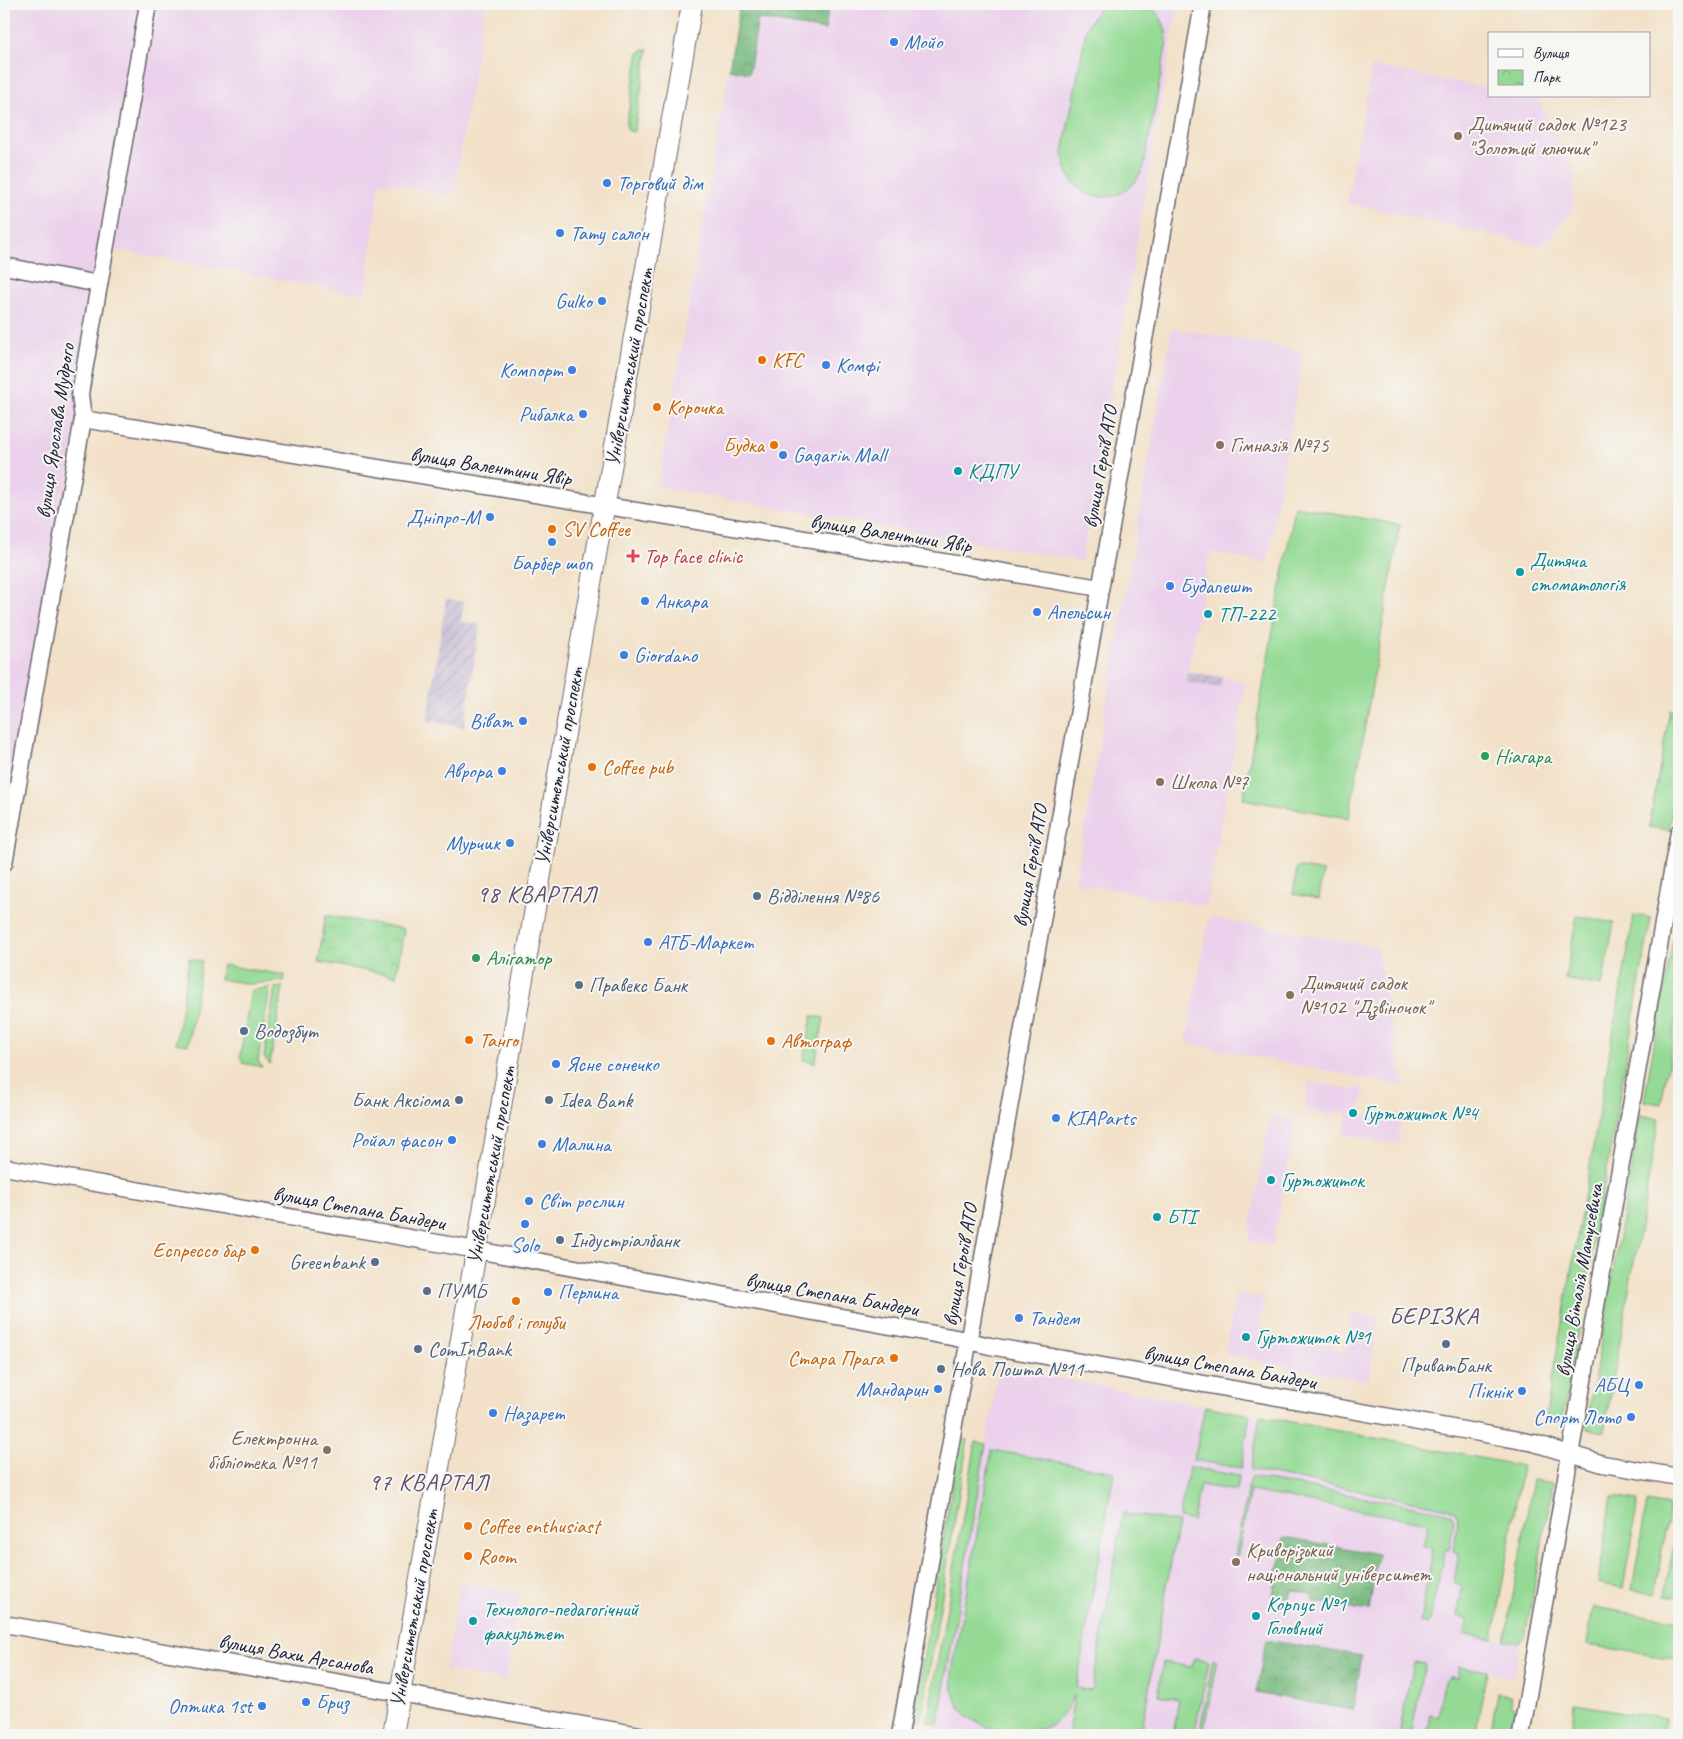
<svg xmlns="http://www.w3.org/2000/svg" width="1683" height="1739" font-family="Caveat,sans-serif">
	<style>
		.built { fill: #ebd1eb }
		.industrial { fill: url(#industrial-furrows) }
		.grass { fill: #94da94; stroke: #5b7e68 }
		.forest { fill: url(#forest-crowns); stroke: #4c6e5c }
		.park { fill: url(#park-crowns); stroke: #5b7e68 }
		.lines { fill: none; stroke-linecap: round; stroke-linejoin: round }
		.minor-casing { stroke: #6b656c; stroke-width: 19 }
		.major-casing { stroke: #6b656c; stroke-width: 22 }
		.minor { stroke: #fff; stroke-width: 16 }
		.major { stroke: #fff; stroke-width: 20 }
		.shop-dot { fill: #3f7fe0; stroke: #f6f6f2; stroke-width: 2 }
		.education-dot { fill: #8d6e63; stroke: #f6f6f2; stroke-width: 2 }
		.food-dot { fill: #e8710a; stroke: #f6f6f2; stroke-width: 2 }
		.culture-dot { fill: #0f9aa8; stroke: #f6f6f2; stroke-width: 2 }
		.health-dot { fill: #e0444e; stroke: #f6f6f2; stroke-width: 2 }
		.leisure-dot { fill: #2e9e5b; stroke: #f6f6f2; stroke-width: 2 }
		.service-dot { fill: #5c6f8a; stroke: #f6f6f2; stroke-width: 2 }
		.labels { text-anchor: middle; stroke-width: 4; stroke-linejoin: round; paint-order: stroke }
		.shop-label { font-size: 21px; fill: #366cbe; stroke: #f6f6f2; text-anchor: start }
		.education-label { font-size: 21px; fill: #785e54; stroke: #f6f6f2; text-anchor: start }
		.food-label { font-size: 21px; fill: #c56008; stroke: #f6f6f2; text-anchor: start }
		.street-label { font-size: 21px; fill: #22223b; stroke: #f6f6f2 }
		.culture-label { font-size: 21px; fill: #0d838f; stroke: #f6f6f2; text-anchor: start }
		.health-label { font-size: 21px; fill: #be3a42; stroke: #f6f6f2; text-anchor: start }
		.leisure-label { font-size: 21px; fill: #27864d; stroke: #f6f6f2; text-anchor: start }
		.service-label { font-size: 21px; fill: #4e5e75; stroke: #f6f6f2; text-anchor: start }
		.quarter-label { font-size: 24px; letter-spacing: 1px; fill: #5e4a6b; stroke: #f6f6f2 }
	</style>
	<defs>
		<pattern id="industrial-furrows" width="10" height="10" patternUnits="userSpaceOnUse" patternTransform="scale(1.25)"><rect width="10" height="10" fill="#cbbfd5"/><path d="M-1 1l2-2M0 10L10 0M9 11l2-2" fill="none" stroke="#aea4b8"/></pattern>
		<pattern id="forest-crowns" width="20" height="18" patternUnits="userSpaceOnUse" patternTransform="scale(1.25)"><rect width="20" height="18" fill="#77ba7e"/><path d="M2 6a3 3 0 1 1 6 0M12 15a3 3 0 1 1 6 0" fill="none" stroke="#619768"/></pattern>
		<pattern id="park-crowns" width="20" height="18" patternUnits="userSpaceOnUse" patternTransform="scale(1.25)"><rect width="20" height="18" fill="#94da94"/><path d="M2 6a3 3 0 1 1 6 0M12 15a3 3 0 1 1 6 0" fill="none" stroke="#7fbb80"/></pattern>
	</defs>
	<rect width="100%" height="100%" fill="#f6f6f2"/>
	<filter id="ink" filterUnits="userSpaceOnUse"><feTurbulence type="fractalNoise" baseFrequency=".02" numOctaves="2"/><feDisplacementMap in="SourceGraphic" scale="10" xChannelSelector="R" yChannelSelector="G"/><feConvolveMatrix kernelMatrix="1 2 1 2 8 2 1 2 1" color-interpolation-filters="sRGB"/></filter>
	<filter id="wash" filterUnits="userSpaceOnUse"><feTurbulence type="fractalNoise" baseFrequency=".0096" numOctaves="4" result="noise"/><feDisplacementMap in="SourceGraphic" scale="20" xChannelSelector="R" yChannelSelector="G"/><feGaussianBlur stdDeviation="1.12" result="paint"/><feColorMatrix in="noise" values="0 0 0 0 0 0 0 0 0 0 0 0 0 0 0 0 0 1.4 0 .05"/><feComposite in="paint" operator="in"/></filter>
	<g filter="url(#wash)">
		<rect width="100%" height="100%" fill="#f2e1c8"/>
		<g class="built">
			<path d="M 4,4 L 485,4 L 453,195 L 380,182 L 365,295 L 106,248 L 4,863 Z"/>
			<path d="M 740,4 L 1178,4 L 1082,561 L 658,487 Z"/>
			<path d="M 1372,66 L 1489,88 L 1489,96 L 1537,97 L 1575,175 L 1572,211 L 1542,246 L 1347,203 Z"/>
			<path d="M 1172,328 L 1304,351 L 1267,563 L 1210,552 L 1188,671 L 1246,682 L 1206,906 L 1075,883 Z"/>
			<path d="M 1209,917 L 1377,947 L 1403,1086 L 1186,1043 Z"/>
			<path d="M 1308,1082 L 1357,1090 L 1357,1087 L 1364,1088 L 1360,1114 L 1371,1116 L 1372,1113 L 1400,1118 L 1398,1133 L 1400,1133 L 1398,1144 L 1344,1135 L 1346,1113 L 1337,1111 L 1336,1115 L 1305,1110 Z"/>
			<path d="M 1270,1116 L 1295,1120 L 1273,1245 L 1248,1241 Z"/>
			<path d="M 1236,1293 L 1264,1298 L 1258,1336 L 1272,1338 L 1273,1335 L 1334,1346 L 1334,1349 L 1345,1351 L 1352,1313 L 1379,1318 L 1368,1381 L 1225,1355 Z"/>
			<path d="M 999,1367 L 1522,1466 L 1493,1639 L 1519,1643 L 1514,1676 L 1487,1672 L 1475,1735 L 936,1735 Z"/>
			<path d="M 460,1583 L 521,1593 L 506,1681 L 445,1671 Z"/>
		</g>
		<g class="industrial">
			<path d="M 446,599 L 464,602 L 461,622 L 480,624 L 464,727 L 427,721 Z"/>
			<path d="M 1188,672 L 1222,677 L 1220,688 L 1186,682 Z"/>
		</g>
		<g class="grass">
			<path d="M 1107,4 L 1146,4 C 1160,12 1167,26 1167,42 L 1144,166 C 1126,214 1065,204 1063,152 L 1087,26 L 1098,10 Z"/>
			<path d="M 643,50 L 648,50 L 634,132 L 629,131 L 626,126 L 639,52 Z"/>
			<path d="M 1295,506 L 1400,525 L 1349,818 L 1243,799 Z"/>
			<path d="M 1670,710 L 1679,712 L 1679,771 L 1669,830 L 1649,827 Z"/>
			<path d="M 1297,867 L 1323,872 L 1319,899 L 1293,894 Z"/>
			<path d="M 1634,915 L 1651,918 L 1562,1422 L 1545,1419 Z"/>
			<path d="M 1577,916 L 1614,923 L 1602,986 L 1565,979 Z"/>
			<path d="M 1677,917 L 1679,918 L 1679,1004 L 1661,1104 L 1644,1101 Z"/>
			<path d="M 189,959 L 202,961 L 188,1045 L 176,1043 Z"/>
			<path d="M 223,965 L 285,975 L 284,981 L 249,984 L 220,979 Z"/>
			<path d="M 283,987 L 270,1064 L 264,1057 L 275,988 Z"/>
			<path d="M 270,988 L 258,1061 L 262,1067 L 242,1063 L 243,1059 L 240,1058 L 251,990 Z"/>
			<path d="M 812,1016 L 824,1018 L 815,1063 L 803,1060 Z"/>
			<path d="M 1640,1115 L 1659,1119 L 1604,1432 L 1586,1428 Z"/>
			<path d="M 1205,1406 L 1250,1415 L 1241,1468 L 1194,1460 Z"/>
			<path d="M 1260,1416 L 1522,1466 L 1493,1639 L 1465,1634 L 1467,1620 L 1458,1616 L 1462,1585 L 1454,1583 L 1459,1553 L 1453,1551 L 1458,1523 L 1455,1512 L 1448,1508 L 1251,1470 Z"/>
			<path d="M 960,1439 L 968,1440 L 921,1721 L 913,1720 Z"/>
			<path d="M 976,1442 L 986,1444 L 938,1724 L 927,1722 Z"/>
			<path d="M 992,1450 L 1114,1472 L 1076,1688 L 1092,1690 L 1123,1513 L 1178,1522 L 1141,1735 L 1068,1735 L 1074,1695 C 1068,1707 1063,1717 1051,1725 C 1021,1739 966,1733 954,1695 C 952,1688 953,1680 952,1672 Z"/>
			<path d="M 1189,1467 L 1239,1476 L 1237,1491 L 1200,1485 L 1193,1521 L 1179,1518 Z"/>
			<path d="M 1250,1477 L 1447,1512 L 1452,1515 L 1454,1522 L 1449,1550 L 1445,1549 L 1429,1624 L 1420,1622 L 1433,1548 L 1423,1546 L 1428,1523 L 1250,1491 L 1238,1555 L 1235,1555 Z"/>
			<path d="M 1533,1480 L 1553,1483 L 1525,1637 L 1519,1643 L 1505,1641 Z"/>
			<path d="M 1612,1497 L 1638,1501 L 1623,1588 L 1598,1583 Z"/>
			<path d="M 1647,1502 L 1669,1506 L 1655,1594 L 1632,1590 Z"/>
			<path d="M 1679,1512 L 1679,1598 L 1665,1596 Z"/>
			<path d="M 1593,1607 L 1679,1621 L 1679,1641 L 1676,1659 L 1587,1645 Z"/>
			<path d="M 1194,1658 L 1209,1661 L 1194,1735 L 1173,1735 L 1179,1699 L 1158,1695 L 1163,1662 L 1192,1667 Z"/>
			<path d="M 1213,1659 L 1217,1660 L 1203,1733 L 1213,1735 L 1199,1735 Z"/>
			<path d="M 1413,1662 L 1425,1664 L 1411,1735 L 1399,1735 Z"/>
			<path d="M 1459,1667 L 1487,1671 L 1475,1735 L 1427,1735 L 1430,1714 L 1438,1716 L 1444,1681 L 1450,1677 L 1457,1678 Z"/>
			<path d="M 1497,1693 L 1511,1695 L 1510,1705 L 1515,1709 L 1510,1735 L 1490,1735 Z"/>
			<path d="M 1575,1704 L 1666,1719 L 1663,1735 L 1570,1735 Z"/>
		</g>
		<g class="forest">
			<path d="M 740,4 L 829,4 L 825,30 L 758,19 L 749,73 L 729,69 Z"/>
			<path d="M 1284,1537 L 1378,1554 L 1369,1611 L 1312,1601 L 1313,1594 L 1292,1591 L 1290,1598 L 1273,1595 Z"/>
			<path d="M 1266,1640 L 1362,1656 L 1353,1710 L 1256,1693 Z"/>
		</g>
		<path class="park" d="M 326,915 L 404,929 L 396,976 L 318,962 Z"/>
	</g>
	<g filter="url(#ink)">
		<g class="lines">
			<g class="minor-casing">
				<g id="minor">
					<path d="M 4,266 L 99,284"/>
					<path d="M 83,419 L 1100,588"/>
					<path d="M 4,863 L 83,419 L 80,394 L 148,4"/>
					<path d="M 4,1167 L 449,1245 L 956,1338 L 990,1346 L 1469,1431 L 1534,1443 L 1603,1464 L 1679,1477"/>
					<path d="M 4,1624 L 640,1735"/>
					<path d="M 900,1735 L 994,1194 L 1203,4"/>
					<path d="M 1521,1735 L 1679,832"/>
				</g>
			</g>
			<g class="major-casing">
				<path id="major" d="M 393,1735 L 582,635 L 692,4"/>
			</g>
			<use href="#minor" class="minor"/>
			<use href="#major" class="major"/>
		</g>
	</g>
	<g class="shop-dot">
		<circle cx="894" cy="42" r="5"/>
		<circle cx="607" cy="183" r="5"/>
		<circle cx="560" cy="233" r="5"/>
		<circle cx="602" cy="301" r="5"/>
		<circle cx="826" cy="365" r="5"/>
		<circle cx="572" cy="370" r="5"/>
		<circle cx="583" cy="414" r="5"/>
		<circle cx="783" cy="455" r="5"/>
		<circle cx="490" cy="517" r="5"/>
		<circle cx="552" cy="542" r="5"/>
		<circle cx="1170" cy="586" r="5"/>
		<circle cx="645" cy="601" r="5"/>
		<circle cx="1037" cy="612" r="5"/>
		<circle cx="624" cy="655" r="5"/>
		<circle cx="523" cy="721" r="5"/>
		<circle cx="502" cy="771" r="5"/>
		<circle cx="510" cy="843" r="5"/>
		<circle cx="648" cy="942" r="5"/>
		<circle cx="556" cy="1064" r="5"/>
		<circle cx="1056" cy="1118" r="5"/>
		<circle cx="452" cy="1140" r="5"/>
		<circle cx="542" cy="1144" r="5"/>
		<circle cx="529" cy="1201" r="5"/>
		<circle cx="525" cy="1224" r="5"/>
		<circle cx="548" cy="1292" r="5"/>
		<circle cx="1019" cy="1318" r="5"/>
		<circle cx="1639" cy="1385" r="5"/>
		<circle cx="938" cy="1389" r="5"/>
		<circle cx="1522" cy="1391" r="5"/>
		<circle cx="493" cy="1413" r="5"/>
		<circle cx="1631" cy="1417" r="5"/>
		<circle cx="306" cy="1702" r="5"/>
		<circle cx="262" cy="1706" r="5"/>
	</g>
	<g class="education-dot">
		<circle cx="1458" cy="136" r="5"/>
		<circle cx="1220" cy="445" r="5"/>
		<circle cx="1160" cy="782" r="5"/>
		<circle cx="1290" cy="995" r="5"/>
		<circle cx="327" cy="1450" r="5"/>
		<circle cx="1236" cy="1562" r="5"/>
	</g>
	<g class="food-dot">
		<circle cx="762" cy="360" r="5"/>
		<circle cx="657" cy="407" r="5"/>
		<circle cx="774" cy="445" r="5"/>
		<circle cx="552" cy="529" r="5"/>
		<circle cx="592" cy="767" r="5"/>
		<circle cx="469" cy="1040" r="5"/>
		<circle cx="771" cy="1041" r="5"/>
		<circle cx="255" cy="1250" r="5"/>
		<circle cx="516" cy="1301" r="5"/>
		<circle cx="894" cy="1358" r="5"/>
		<circle cx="468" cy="1526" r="5"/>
		<circle cx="468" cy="1556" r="5"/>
	</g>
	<g class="culture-dot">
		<circle cx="958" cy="471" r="5"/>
		<circle cx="1520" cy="572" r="5"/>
		<circle cx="1208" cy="614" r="5"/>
		<circle cx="1353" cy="1113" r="5"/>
		<circle cx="1271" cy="1180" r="5"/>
		<circle cx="1157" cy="1217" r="5"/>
		<circle cx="1246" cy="1337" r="5"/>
		<circle cx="1256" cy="1616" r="5"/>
		<circle cx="473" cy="1621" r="5"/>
	</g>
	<path class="health-dot" d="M630.5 548.5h5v5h5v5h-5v5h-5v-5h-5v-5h5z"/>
	<g class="leisure-dot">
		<circle cx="1485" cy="756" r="5"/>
		<circle cx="476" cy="958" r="5"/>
	</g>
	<g class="service-dot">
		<circle cx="757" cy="896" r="5"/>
		<circle cx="579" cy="985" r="5"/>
		<circle cx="244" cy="1031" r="5"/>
		<circle cx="459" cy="1100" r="5"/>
		<circle cx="549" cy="1100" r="5"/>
		<circle cx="560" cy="1240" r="5"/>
		<circle cx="375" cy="1262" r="5"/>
		<circle cx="427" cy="1291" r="5"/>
		<circle cx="1446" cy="1344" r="5"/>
		<circle cx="418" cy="1349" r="5"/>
		<circle cx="941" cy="1369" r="5"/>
	</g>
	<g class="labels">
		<g class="shop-label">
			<text x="904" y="49">Мойо</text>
			<text x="617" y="190">Торговий дім</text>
			<text x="570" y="240">Тату салон</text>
			<text x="592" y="308" text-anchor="end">Gulko</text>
			<text x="836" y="372">Комфі</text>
			<text x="562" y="377" text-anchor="end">Компорт</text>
			<text x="573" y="421" text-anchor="end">Рибалка</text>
			<text x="793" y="462">Gagarin Mall</text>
			<text x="480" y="524" text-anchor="end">Дніпро-М</text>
			<text x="552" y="570" text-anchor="middle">Барбер шоп</text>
			<text x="1180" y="593">Будапешт</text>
			<text x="655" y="608">Анкара</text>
			<text x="1047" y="619">Апельсин</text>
			<text x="634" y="662">Giordano</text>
			<text x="513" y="728" text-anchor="end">Віват</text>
			<text x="492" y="778" text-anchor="end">Аврора</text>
			<text x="500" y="850" text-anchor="end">Мурчик</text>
			<text x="658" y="949">АТБ-Маркет</text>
			<text x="566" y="1071">Ясне сонечко</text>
			<text x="1066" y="1125">KIAParts</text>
			<text x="442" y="1147" text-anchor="end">Ройал фасон</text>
			<text x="552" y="1151">Малина</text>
			<text x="539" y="1208">Світ рослин</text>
			<text x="525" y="1252" text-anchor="middle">Solo</text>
			<text x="558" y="1299">Перлина</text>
			<text x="1029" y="1325">Тандем</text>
			<text x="1629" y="1392" text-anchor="end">АБЦ</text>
			<text x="928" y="1396" text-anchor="end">Мандарин</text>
			<text x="1512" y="1398" text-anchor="end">Пікнік</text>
			<text x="503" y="1420">Назарет</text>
			<text x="1621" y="1424" text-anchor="end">Спорт Лото</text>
			<text x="316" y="1709">Бриз</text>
			<text x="252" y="1713" text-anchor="end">Оптика 1st</text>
		</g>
		<g class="education-label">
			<text x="1468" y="131">Дитячий садок №123<tspan x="1468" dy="24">"Золотий ключик"</tspan></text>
			<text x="1230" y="452">Гімназія №75</text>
			<text x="1170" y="789">Школа №7</text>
			<text x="1300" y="990">Дитячий садок<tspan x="1300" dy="24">№102 "Дзвіночок"</tspan></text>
			<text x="317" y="1445" text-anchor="end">Електронна<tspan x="317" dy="24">бібліотека №11</tspan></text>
			<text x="1246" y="1557">Криворізький<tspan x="1246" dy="24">національний університет</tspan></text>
		</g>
		<g class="food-label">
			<text x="772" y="367">KFC</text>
			<text x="667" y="414">Корочка</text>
			<text x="764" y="452" text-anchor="end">Будка</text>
			<text x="562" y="536">SV Coffee</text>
			<text x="602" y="774">Coffee pub</text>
			<text x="479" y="1047">Танго</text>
			<text x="781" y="1048">Автограф</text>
			<text x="245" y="1257" text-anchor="end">Еспрессо бар</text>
			<text x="516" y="1329" text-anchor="middle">Любов і голуби</text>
			<text x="884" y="1365" text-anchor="end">Стара Прага</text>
			<text x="478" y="1533">Coffee enthusiast</text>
			<text x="478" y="1563">Room</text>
		</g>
		<g class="street-label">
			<text transform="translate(629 367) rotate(-80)" y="7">Університетський проспект</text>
			<text transform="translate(55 431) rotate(-82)" y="7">вулиця Ярослава Мудрого</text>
			<text transform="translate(491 466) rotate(9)" y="7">вулиця Валентини Явір</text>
			<text transform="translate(1100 467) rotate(-80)" y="7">вулиця Героїв АТО</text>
			<text transform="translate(891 533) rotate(9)" y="7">вулиця Валентини Явір</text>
			<text transform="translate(559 766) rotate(-80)" y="7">Університетський проспект</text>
			<text transform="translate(1030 866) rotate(-80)" y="7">вулиця Героїв АТО</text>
			<text transform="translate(491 1165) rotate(-80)" y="7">Університетський проспект</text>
			<text transform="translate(359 1208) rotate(10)" y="7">вулиця Степана Бандери</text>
			<text transform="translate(960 1265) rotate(-80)" y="7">вулиця Героїв АТО</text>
			<text transform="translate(1579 1280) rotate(-80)" y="7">вулиця Віталія Матусевича</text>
			<text transform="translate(832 1294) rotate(10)" y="7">вулиця Степана Бандери</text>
			<text transform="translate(1230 1367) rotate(10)" y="7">вулиця Степана Бандери</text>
			<text transform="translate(414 1608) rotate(-80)" y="7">Університетський проспект</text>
			<text transform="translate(296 1654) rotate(10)" y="7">вулиця Вахи Арсанова</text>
		</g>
		<g class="culture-label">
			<text x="968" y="478">КДПУ</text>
			<text x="1530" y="567">Дитяча<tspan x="1530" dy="24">стоматологія</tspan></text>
			<text x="1218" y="621">ТП-222</text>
			<text x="1363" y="1120">Гуртожиток №4</text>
			<text x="1281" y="1187">Гуртожиток</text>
			<text x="1167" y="1224">БТІ</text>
			<text x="1256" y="1344">Гуртожиток №1</text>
			<text x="1266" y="1611">Корпус №1<tspan x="1266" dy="24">Головний</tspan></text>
			<text x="483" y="1616">Технолого-педагогічний<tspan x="483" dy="24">факультет</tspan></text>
		</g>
		<g class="health-label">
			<text x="644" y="563">Top face clinic</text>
		</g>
		<g class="leisure-label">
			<text x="1495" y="763">Ніагара</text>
			<text x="486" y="965">Алігатор</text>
		</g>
		<g class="service-label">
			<text x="767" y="903">Відділення №86</text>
			<text x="589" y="992">Правекс Банк</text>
			<text x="254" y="1038">Водозбут</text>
			<text x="449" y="1107" text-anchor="end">Банк Аксіома</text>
			<text x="559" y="1107">Idea Bank</text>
			<text x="570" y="1247">Індустріалбанк</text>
			<text x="365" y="1269" text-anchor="end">Greenbank</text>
			<text x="437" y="1298">ПУМБ</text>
			<text x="428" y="1356">ComInBank</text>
			<text x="1446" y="1372" text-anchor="middle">ПриватБанк</text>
			<text x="951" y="1376">Нова Пошта №11</text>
		</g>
		<g class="quarter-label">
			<text x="537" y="902">98 КВАРТАЛ</text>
			<text x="1434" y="1324">БЕРІЗКА</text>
			<text x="429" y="1490">97 КВАРТАЛ</text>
		</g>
	</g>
	<rect width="1683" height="1739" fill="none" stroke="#f6f6f2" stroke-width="20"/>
	<rect x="1488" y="32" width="162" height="65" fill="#f6f6f2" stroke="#a1a1a9"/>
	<rect x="1498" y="49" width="25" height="8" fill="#ffffff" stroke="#a1a1a9"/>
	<text x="1533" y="58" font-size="15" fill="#22223b">Вулиця</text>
	<rect x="1498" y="70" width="25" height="15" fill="url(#park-crowns)" stroke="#a1a1a9"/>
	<text x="1533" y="82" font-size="15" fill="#22223b">Парк</text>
</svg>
